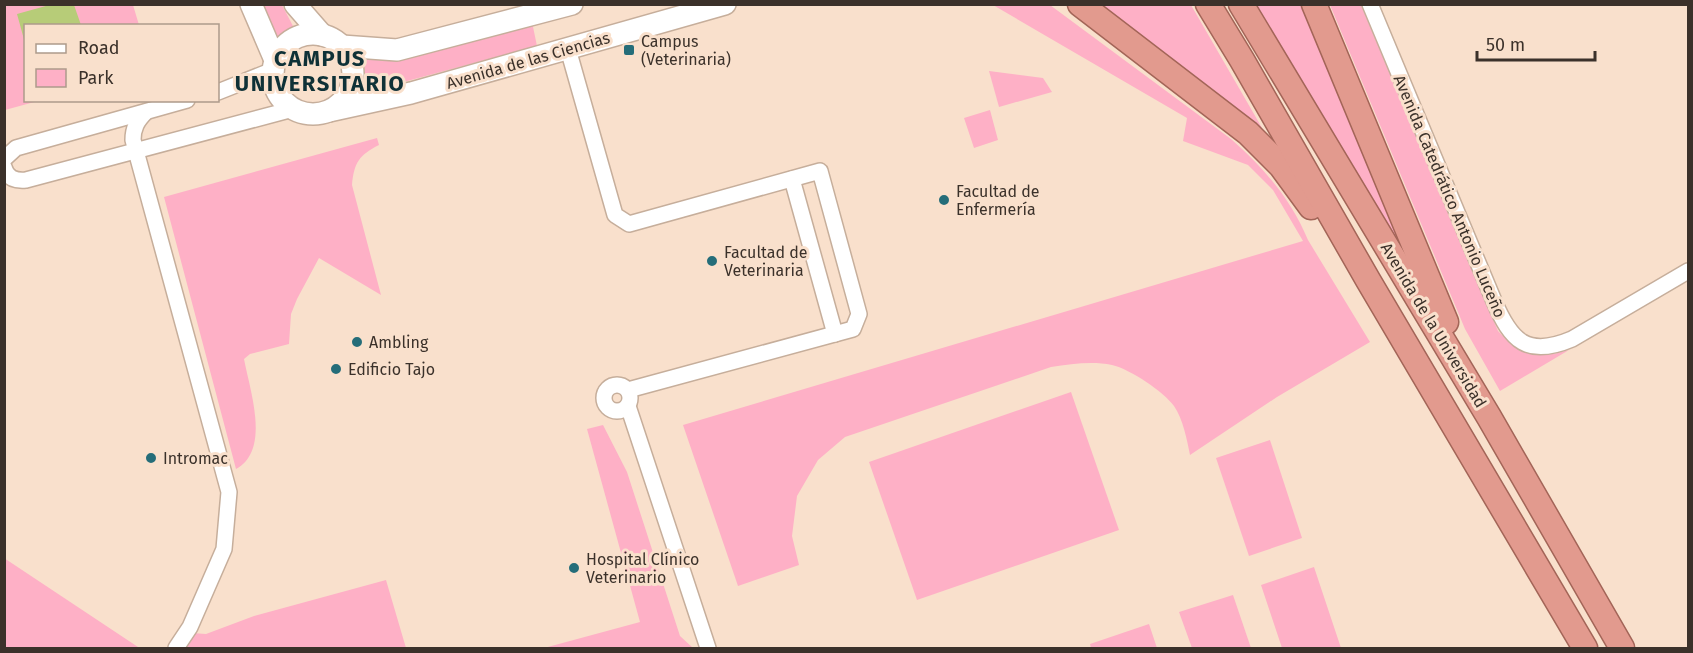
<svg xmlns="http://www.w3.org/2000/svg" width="1693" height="653" font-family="'Fira Sans',sans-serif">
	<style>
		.green { fill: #feb0c6 }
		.water { fill: #b7cc78 }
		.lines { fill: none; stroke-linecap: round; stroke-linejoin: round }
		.minor-casing { stroke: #c6ae9b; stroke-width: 18 }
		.secondary-casing { stroke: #c6ae9b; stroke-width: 24 }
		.trunk-casing { stroke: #a36558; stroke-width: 27 }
		.minor { stroke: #fff; stroke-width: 15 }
		.secondary { stroke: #fff; stroke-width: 21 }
		.trunk { stroke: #e29a8e; stroke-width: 24 }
		.poi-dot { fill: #256d79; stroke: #f9e0cc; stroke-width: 2 }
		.labels { text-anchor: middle; stroke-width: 6; stroke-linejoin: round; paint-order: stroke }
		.poi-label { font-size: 16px; fill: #3b312a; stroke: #f9e0cc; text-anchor: start }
		.street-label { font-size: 16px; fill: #3b312a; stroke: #f9e0cc }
		.district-label { font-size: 22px; font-weight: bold; letter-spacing: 1.5px; fill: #0f3137; stroke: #f9e0cc }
	</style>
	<rect width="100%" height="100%" fill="#f9e0cc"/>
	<g class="green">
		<path d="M 5,5 L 133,5 L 139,25 L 26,26 L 26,100 L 38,101 L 5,110 Z"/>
		<path d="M 257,5 L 282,5 L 294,28 L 275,39 Z"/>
		<path d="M 993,5 L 1050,5 L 1231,139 C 1264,168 1291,199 1308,240 L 1370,342 L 1277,397 L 1190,455 C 1187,440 1183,419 1174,406 C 1164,392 1130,369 1112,365 C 1092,361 1072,364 1051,367 L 845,437 L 818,460 L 797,496 L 792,536 L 799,565 L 738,586 L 683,425 L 1303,241 L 1273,190 L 1248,165 L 1183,141 L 1187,118 Z"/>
		<path d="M 1089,5 L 1191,5 L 1269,140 Z"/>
		<path d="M 1256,5 L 1304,5 L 1408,261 Z"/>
		<path d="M 1330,5 L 1361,5 L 1498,331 C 1521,355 1536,360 1569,350 L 1500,391 L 1465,329 Z"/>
		<path d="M 532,22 L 537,46 L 359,94 L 365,70 L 362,58 L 381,60 L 400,58 Z"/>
		<path d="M 989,71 L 1043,78 L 1052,92 L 999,107 Z"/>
		<path d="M 990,110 L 998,140 L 974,148 L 964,118 Z"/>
		<path d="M 377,138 L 379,145 C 359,155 354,163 352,185 L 381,295 L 319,258 L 297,299 L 291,314 L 289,344 L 250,354 L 244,359 C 250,391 271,450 236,469 L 164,197 Z"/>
		<path d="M 1071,392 L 1119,530 L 917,600 L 869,462 Z"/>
		<path d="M 603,425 L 627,472 L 680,636 L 693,648 L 544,648 L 640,622 L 587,429 Z"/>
		<path d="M 1270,440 L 1302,538 L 1249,556 L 1216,458 Z"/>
		<path d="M 4,558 L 138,647 L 140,648 L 5,648 Z"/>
		<path d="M 1314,567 L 1341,648 L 1282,648 L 1261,585 Z"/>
		<path d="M 386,580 L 406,648 L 181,648 L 192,633 L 206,634 L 254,616 Z"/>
		<path d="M 1233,595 L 1251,648 L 1192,648 L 1179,612 Z"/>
		<path d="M 1149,624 L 1157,648 L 1091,648 L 1090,644 Z"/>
	</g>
	<path class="water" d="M 53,4 L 74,5 L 81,25 L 26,26 L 25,43 L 17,14 Z"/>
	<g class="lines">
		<g class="minor-casing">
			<g id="minor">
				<path d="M 1370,4 L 1494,301 C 1511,341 1527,358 1572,339 L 1688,271"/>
				<path d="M 568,49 L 615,215 L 629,224 L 820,171 L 859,314 L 853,329 L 628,390"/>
				<path d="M 218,92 L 273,70"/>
				<path d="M 146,112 C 137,121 133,128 133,140 L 229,492 L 224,549 L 190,627 L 176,648"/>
				<path d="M 4,159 L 16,148 L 187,100"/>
				<path d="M 4,167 C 7,178 15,181 26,180 L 293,109"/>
				<path d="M 792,179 L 835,334"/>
				<circle cx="617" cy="398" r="13"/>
				<path d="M 628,406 L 708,648"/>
			</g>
		</g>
		<g class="secondary-casing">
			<g id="secondary">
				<path d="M 251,4 L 275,60"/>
				<path d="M 295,4 L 322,35"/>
				<circle cx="313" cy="74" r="40"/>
				<path d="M 342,46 L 397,50 L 572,4"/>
				<path d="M 329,111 L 411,93 L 725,4"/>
			</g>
		</g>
		<g class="trunk-casing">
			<g id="trunk">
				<path d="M 1080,4 L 1248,133 L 1281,166 L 1311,207"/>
				<path d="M 1208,4 L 1242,60 L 1368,280 L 1585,648"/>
				<path d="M 1241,4 L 1489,417 L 1622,648"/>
				<path d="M 1314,4 L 1446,322"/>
			</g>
		</g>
		<use href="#minor" class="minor"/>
		<use href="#secondary" class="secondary"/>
		<use href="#trunk" class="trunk"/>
	</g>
	<g class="poi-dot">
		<rect x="623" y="44" width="12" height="12" rx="3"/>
		<circle cx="944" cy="200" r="6"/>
		<circle cx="712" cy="261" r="6"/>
		<circle cx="357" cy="342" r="6"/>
		<circle cx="336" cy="369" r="6"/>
		<circle cx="151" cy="458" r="6"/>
		<circle cx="574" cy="568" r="6"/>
	</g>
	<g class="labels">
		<g class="poi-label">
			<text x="641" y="47">Campus<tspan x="641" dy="18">(Veterinaria)</tspan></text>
			<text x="956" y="197">Facultad de<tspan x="956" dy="18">Enfermería</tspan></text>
			<text x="724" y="258">Facultad de<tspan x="724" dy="18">Veterinaria</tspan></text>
			<text x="369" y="348">Ambling</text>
			<text x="348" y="375">Edificio Tajo</text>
			<text x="163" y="464">Intromac</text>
			<text x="586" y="565">Hospital Clínico<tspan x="586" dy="18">Veterinario</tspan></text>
		</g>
		<g class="street-label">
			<text transform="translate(528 60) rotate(-16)" y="6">Avenida de las Ciencias</text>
			<text transform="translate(1450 196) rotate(67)" y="6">Avenida Catedrático Antonio Luceño</text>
			<text transform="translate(1434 325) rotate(59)" y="6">Avenida de la Universidad</text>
		</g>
		<g class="district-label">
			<text x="320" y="66">CAMPUS<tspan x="320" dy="25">UNIVERSITARIO</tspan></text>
		</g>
	</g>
	<rect width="1693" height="653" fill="none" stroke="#3b312a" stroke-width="12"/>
	<rect x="24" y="24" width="195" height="78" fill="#f9e0cc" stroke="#ad9a8b" stroke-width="1.5"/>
	<rect x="36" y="44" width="30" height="9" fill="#ffffff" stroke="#ad9a8b" stroke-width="1.5"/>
	<text x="78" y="54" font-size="18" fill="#3b312a">Road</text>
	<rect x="36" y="69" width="30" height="18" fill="#feb0c6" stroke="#ad9a8b" stroke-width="1.5"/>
	<text x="78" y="84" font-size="18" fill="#3b312a">Park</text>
	<path d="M1477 51v9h118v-9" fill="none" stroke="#3b312a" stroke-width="3"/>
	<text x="1486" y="51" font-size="18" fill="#3b312a" stroke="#f9e0cc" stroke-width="4.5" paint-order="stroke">50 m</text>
</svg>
